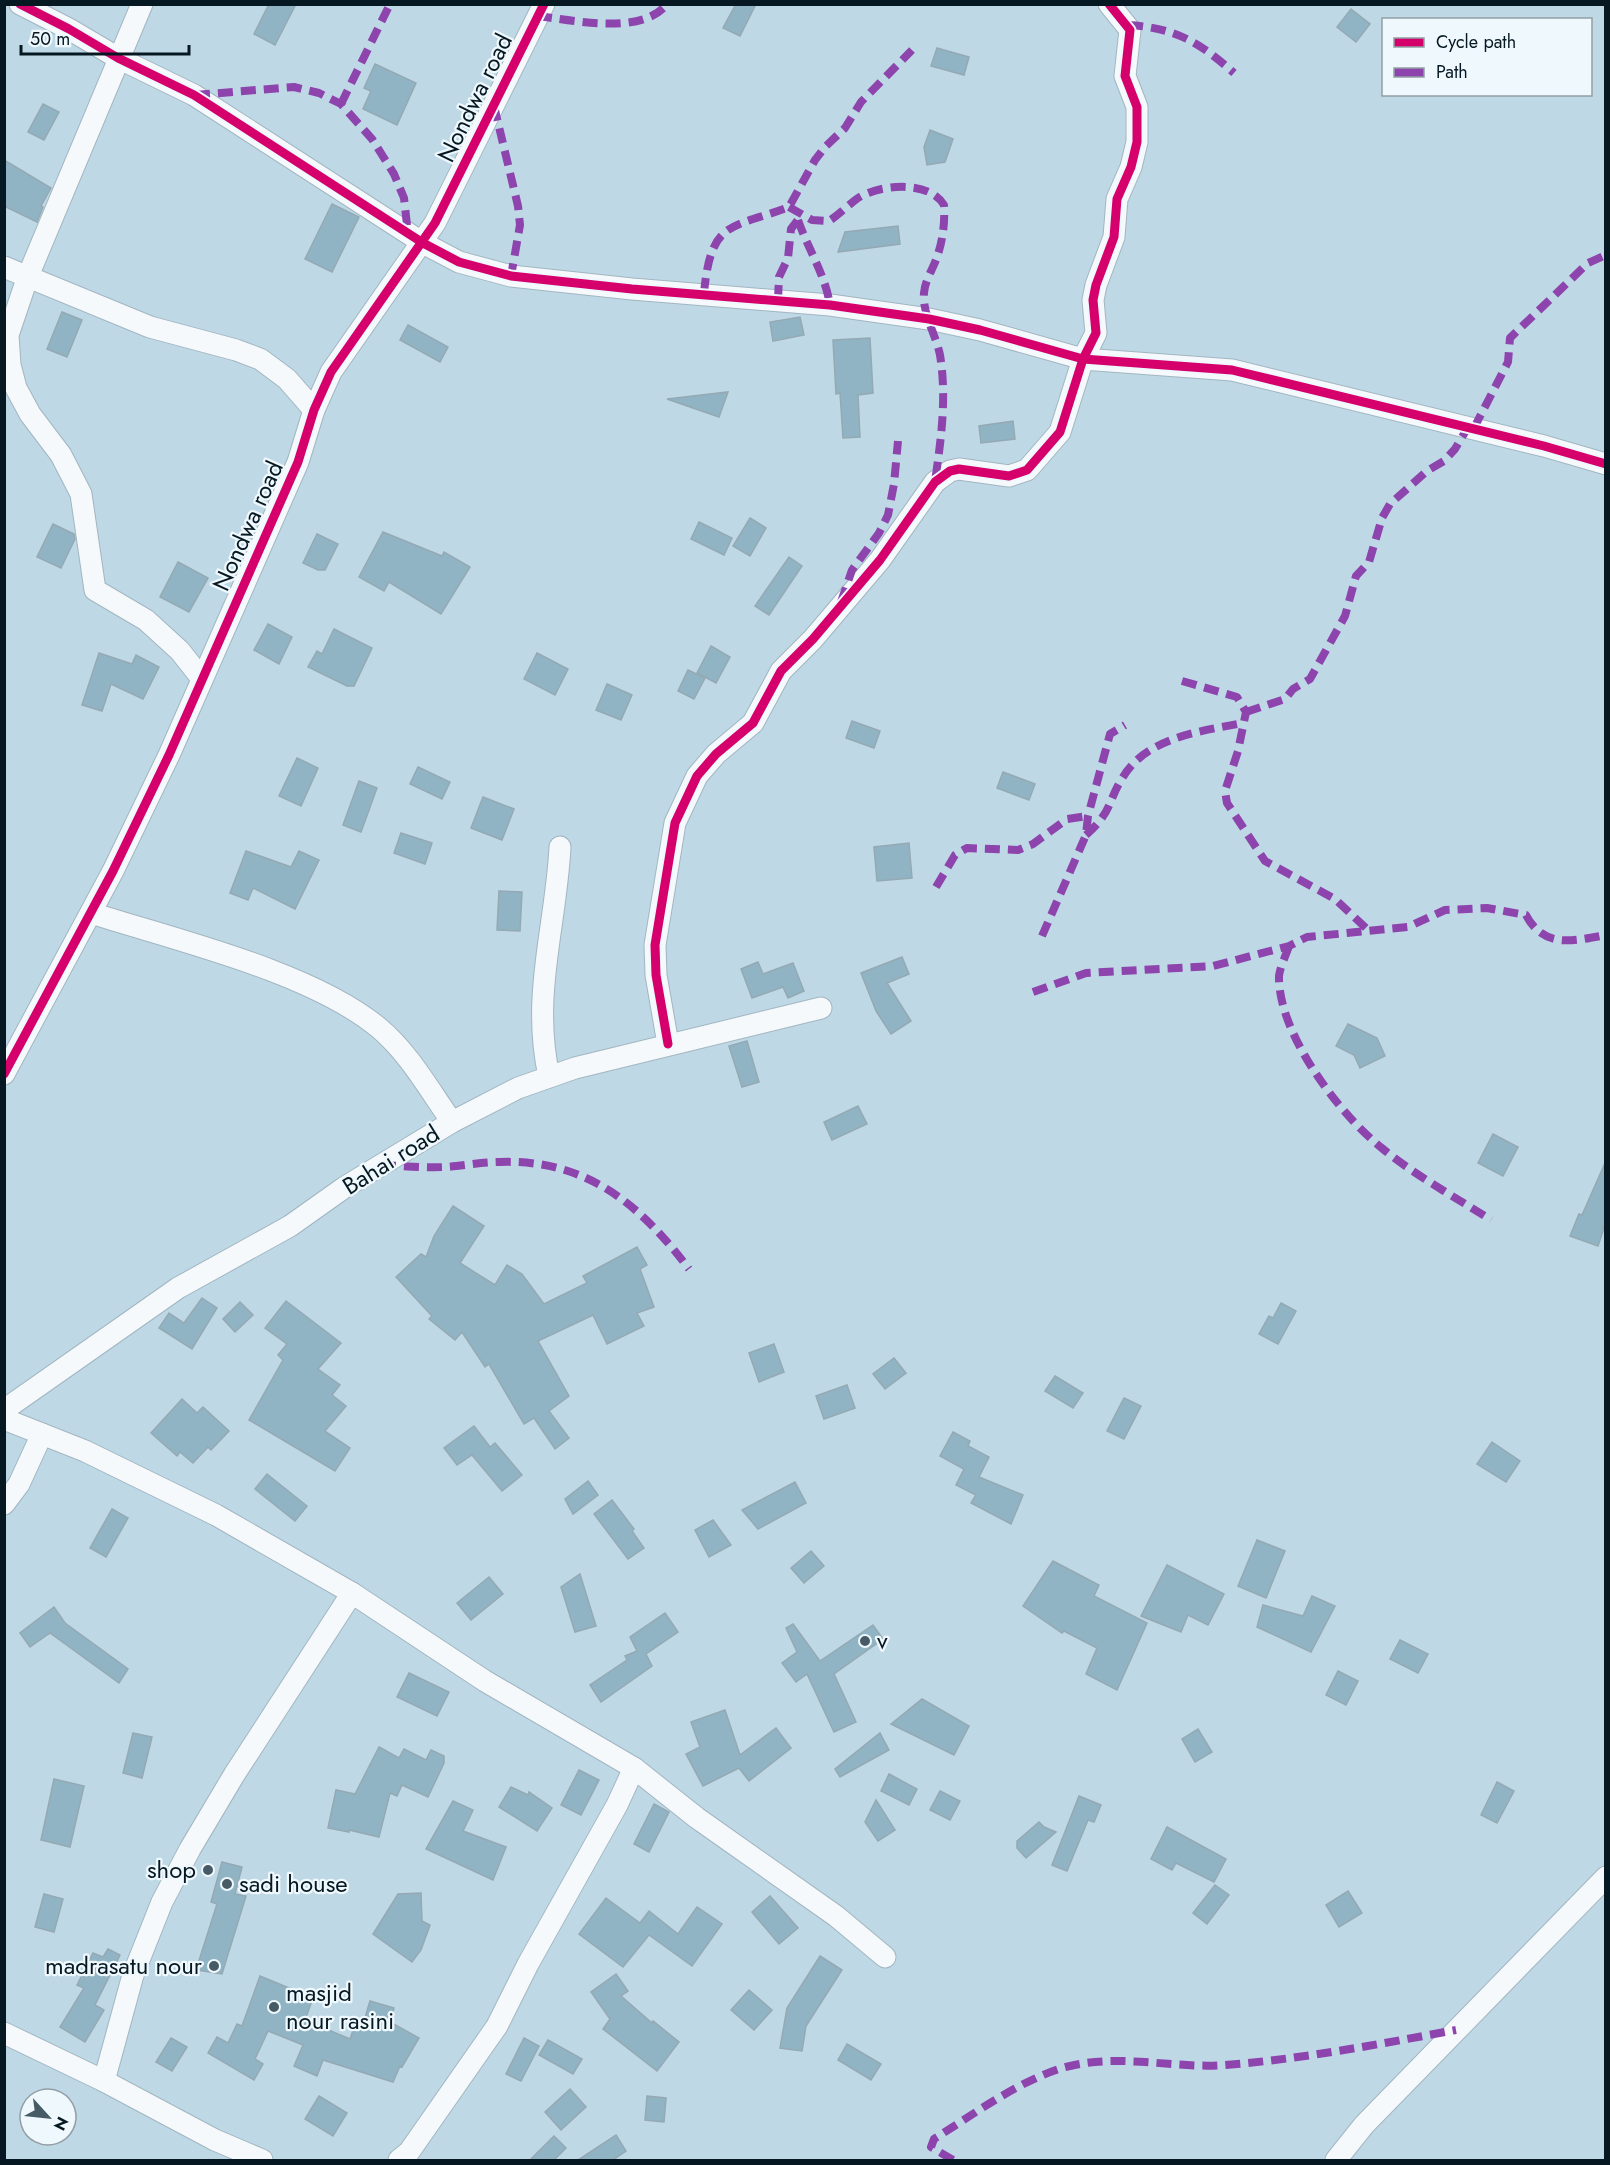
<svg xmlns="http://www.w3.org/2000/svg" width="1610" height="2165" font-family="Jost,sans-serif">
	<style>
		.building { fill: #91b4c4; stroke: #94a9b3; stroke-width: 1.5 }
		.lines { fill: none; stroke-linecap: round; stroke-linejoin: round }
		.street-casing { stroke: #a2b6c1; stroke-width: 23 }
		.street { stroke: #f5f9fb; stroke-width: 21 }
		.quiet { stroke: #8e44ad; stroke-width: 8; stroke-dasharray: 15 8; stroke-linecap: butt }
		.cycleway-casing { stroke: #eff8fd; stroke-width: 13 }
		.cycleway { stroke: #d6006c; stroke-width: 9 }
		.poi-dot { fill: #465b66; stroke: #eff8fd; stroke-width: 2 }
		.labels { text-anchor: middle; stroke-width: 4.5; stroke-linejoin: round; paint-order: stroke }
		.street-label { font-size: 24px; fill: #061821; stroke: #eff8fd }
		.poi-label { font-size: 24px; fill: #061821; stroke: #eff8fd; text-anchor: start }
	</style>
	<rect width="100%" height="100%" fill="#bed8e6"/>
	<g class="building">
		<path d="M 269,4 L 296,4 L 275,45 L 254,34 Z"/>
		<path d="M 736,4 L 756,4 L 740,36 L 723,28 Z"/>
		<path d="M 1351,9 L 1370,24 L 1356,42 L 1337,27 Z"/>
		<path d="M 937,48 L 969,57 L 964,75 L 931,66 Z"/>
		<path d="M 375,64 L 416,83 L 397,125 L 363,109 L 371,91 L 364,88 Z"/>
		<path d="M 43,104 L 59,112 L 44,140 L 28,132 Z"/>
		<path d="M 930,130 L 953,139 L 945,162 L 927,165 L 924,147 Z"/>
		<path d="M 4,160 L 51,188 L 41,206 L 43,207 L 37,222 L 4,206 Z"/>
		<path d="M 332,204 L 359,217 L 332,272 L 305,259 Z"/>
		<path d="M 898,226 L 900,244 L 838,252 L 845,232 Z"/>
		<path d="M 62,312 L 82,320 L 67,357 L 47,349 Z"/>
		<path d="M 800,317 L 804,335 L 773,341 L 770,322 Z"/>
		<path d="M 408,325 L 448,347 L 440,362 L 400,340 Z"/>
		<path d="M 870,338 L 873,393 L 858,395 L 860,437 L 843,438 L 840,393 L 836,394 L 833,340 Z"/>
		<path d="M 728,392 L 719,417 L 667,399 Z"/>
		<path d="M 1013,421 L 1015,439 L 981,443 L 979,426 Z"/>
		<path d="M 750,518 L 766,528 L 750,556 L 733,546 Z"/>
		<path d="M 699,522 L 732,538 L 724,555 L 691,539 Z"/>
		<path d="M 53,524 L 74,534 L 75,539 L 61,568 L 37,557 Z"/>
		<path d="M 383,532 L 442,556 L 444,552 L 470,567 L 441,614 L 389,582 L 384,591 L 359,577 Z"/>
		<path d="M 317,534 L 338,544 L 325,570 L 318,570 L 303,563 Z"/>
		<path d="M 789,557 L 802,566 L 769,615 L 755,606 Z"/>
		<path d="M 178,562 L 208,578 L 189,612 L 160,597 Z"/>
		<path d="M 268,624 L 292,637 L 279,664 L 254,650 Z"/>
		<path d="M 334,629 L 372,648 L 354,686 L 347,686 L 308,667 L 317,651 L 322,654 Z"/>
		<path d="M 711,646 L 730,657 L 716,683 L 697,673 Z"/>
		<path d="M 99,653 L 132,664 L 136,655 L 159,667 L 143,699 L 111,684 L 102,711 L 82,705 Z"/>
		<path d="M 537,653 L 568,669 L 555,695 L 524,679 Z"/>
		<path d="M 688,670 L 705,678 L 694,699 L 678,691 Z"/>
		<path d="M 607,684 L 632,695 L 621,720 L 596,710 Z"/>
		<path d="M 852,721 L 880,731 L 874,748 L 846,738 Z"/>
		<path d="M 297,758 L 318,768 L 301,806 L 279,796 Z"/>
		<path d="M 418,767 L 450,782 L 442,799 L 410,784 Z"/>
		<path d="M 1003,772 L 1035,784 L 1029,800 L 997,788 Z"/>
		<path d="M 359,781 L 377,788 L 361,832 L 343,825 Z"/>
		<path d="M 483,797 L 514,809 L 502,840 L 471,828 Z"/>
		<path d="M 401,833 L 432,843 L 425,864 L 394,853 Z"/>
		<path d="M 909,843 L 912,878 L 877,881 L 874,847 Z"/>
		<path d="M 246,851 L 291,867 L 299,851 L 319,860 L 295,909 L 253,888 L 248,900 L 230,893 Z"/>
		<path d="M 499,891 L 522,892 L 520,931 L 497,930 Z"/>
		<path d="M 902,957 L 909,974 L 887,983 L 911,1021 L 891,1034 L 876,1011 L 861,973 Z"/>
		<path d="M 758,962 L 763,974 L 793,963 L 804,991 L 788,998 L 783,987 L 752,998 L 741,969 Z"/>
		<path d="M 1348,1024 L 1377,1038 L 1385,1056 L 1360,1068 L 1354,1055 L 1336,1046 Z"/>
		<path d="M 747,1041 L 759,1082 L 742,1087 L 729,1046 Z"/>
		<path d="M 858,1106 L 867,1124 L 832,1140 L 824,1122 Z"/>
		<path d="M 1493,1134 L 1518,1147 L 1503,1176 L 1478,1163 Z"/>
		<path d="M 1605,1163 L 1605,1225 L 1598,1246 L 1570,1236 L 1579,1214 L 1582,1215 Z"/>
		<path d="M 453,1206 L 484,1226 L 460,1263 L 495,1285 L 507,1265 L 522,1274 L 544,1304 L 587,1283 L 583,1276 L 637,1247 L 647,1265 L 640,1269 L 654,1307 L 637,1313 L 644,1326 L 607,1344 L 593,1315 L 538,1341 L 569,1396 L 549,1411 L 569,1438 L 555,1449 L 534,1418 L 524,1424 L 489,1364 L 485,1367 L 462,1332 L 455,1340 L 429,1319 L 432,1316 L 396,1277 L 421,1254 L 426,1257 L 434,1236 Z"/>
		<path d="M 202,1298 L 217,1308 L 192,1349 L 159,1328 L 169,1313 L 184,1323 Z"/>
		<path d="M 286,1301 L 341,1343 L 318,1369 L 340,1385 L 332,1395 L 346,1406 L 325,1431 L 350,1448 L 335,1471 L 249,1420 L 283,1360 L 278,1355 L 287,1344 L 265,1328 Z"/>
		<path d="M 240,1302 L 253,1315 L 235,1332 L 223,1319 Z"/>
		<path d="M 1281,1303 L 1296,1311 L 1278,1344 L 1259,1334 L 1269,1316 L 1273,1318 Z"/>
		<path d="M 774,1344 L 784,1372 L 759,1382 L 749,1353 Z"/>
		<path d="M 894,1358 L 906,1373 L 885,1389 L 873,1374 Z"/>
		<path d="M 1055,1376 L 1083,1393 L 1073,1408 L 1045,1391 Z"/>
		<path d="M 847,1385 L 855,1408 L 824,1419 L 816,1396 Z"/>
		<path d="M 1124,1398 L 1141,1406 L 1124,1439 L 1107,1431 Z"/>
		<path d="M 182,1399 L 197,1413 L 203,1407 L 229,1431 L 211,1450 L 208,1447 L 193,1463 L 180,1452 L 177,1456 L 151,1433 Z"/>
		<path d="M 474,1426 L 490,1447 L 495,1443 L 522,1475 L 502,1491 L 472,1455 L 457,1465 L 444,1448 Z"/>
		<path d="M 953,1432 L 970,1441 L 968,1446 L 989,1457 L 979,1477 L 1023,1495 L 1011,1524 L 971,1503 L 976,1495 L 956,1485 L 964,1469 L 940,1456 Z"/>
		<path d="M 1492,1442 L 1520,1461 L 1506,1482 L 1477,1464 Z"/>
		<path d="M 267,1474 L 307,1506 L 295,1521 L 255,1489 Z"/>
		<path d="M 588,1481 L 598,1495 L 573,1514 L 565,1499 Z"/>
		<path d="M 795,1482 L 806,1503 L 758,1529 L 742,1510 Z"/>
		<path d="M 612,1500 L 634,1529 L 632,1531 L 644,1548 L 628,1559 L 594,1514 Z"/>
		<path d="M 112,1509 L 128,1518 L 106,1557 L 90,1548 Z"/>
		<path d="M 713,1520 L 731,1545 L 709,1557 L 695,1530 Z"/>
		<path d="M 1257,1540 L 1285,1551 L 1266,1598 L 1238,1586 Z"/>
		<path d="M 811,1551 L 824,1566 L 804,1583 L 791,1568 Z"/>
		<path d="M 1053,1561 L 1099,1585 L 1094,1596 L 1147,1623 L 1117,1690 L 1086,1674 L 1097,1648 L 1064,1631 L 1062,1633 L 1023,1606 Z"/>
		<path d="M 1167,1565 L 1224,1594 L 1208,1625 L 1188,1615 L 1181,1632 L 1141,1616 Z"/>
		<path d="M 580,1574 L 596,1626 L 575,1632 L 561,1587 Z"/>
		<path d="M 489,1577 L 503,1594 L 471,1620 L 457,1603 Z"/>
		<path d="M 1312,1596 L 1335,1606 L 1311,1652 L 1257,1627 L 1263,1605 L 1303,1616 Z"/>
		<path d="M 54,1607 L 65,1623 L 128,1669 L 119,1683 L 50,1633 L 30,1647 L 20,1633 Z"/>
		<path d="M 665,1613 L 678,1632 L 646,1654 L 652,1666 L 601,1702 L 590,1685 L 627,1660 L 625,1656 L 637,1651 L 630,1637 Z"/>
		<path d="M 793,1624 L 820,1661 L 873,1625 L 883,1639 L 834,1674 L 856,1722 L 834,1732 L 807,1674 L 796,1682 L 782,1663 L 797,1652 L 786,1628 Z"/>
		<path d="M 1400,1640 L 1428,1654 L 1418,1673 L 1390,1659 Z"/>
		<path d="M 1338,1671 L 1358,1681 L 1346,1705 L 1326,1695 Z"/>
		<path d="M 409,1673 L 449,1692 L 437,1716 L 397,1697 Z"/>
		<path d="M 922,1699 L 969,1726 L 954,1755 L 891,1724 Z"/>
		<path d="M 725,1710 L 740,1755 L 776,1728 L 791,1748 L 749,1781 L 739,1768 L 703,1786 L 686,1754 L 700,1747 L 691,1722 Z"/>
		<path d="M 1198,1729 L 1212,1752 L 1195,1762 L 1182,1739 Z"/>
		<path d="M 133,1733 L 152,1737 L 142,1778 L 123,1773 Z"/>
		<path d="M 880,1733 L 889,1750 L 840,1777 L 835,1769 Z"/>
		<path d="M 379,1747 L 399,1758 L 404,1749 L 426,1760 L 431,1750 L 444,1756 L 444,1763 L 428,1797 L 402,1785 L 397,1796 L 390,1793 L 379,1837 L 349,1830 L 349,1832 L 328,1828 L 336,1790 L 355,1794 Z"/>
		<path d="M 579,1770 L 599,1780 L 581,1815 L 561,1805 Z"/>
		<path d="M 889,1774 L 917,1789 L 909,1805 L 881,1791 Z"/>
		<path d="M 54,1779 L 84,1786 L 70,1847 L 41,1840 Z"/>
		<path d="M 1497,1782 L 1514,1791 L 1497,1823 L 1481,1815 Z"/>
		<path d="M 511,1787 L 528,1795 L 529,1792 L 552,1808 L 537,1831 L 499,1807 Z"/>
		<path d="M 940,1791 L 960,1801 L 950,1820 L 930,1810 Z"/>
		<path d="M 1079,1796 L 1101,1805 L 1094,1822 L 1088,1820 L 1067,1871 L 1052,1865 Z"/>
		<path d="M 876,1800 L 895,1830 L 878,1841 L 865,1822 Z"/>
		<path d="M 453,1801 L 473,1810 L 463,1831 L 506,1847 L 493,1880 L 426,1849 Z"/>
		<path d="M 654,1804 L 669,1812 L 649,1852 L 634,1844 Z"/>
		<path d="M 1039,1822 L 1044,1827 L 1056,1832 L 1026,1858 L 1017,1848 L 1017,1841 Z"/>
		<path d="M 1167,1827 L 1226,1859 L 1214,1882 L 1176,1863 L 1172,1870 L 1151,1859 Z"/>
		<path d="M 222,1862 L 242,1867 L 235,1894 L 246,1896 L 222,1974 L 196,1970 L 217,1904 L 211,1902 Z"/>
		<path d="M 1215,1885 L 1229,1895 L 1207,1924 L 1193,1913 Z"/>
		<path d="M 1348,1891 L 1362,1913 L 1339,1927 L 1326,1905 Z"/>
		<path d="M 421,1893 L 422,1921 L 430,1925 L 421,1950 L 412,1962 L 373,1934 L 398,1894 Z"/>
		<path d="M 44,1894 L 63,1899 L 54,1932 L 35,1927 Z"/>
		<path d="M 770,1896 L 798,1928 L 779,1944 L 752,1912 Z"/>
		<path d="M 606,1898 L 640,1923 L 649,1911 L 678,1934 L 697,1907 L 722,1924 L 692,1966 L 649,1935 L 623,1967 L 579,1934 Z"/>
		<path d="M 108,1949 L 120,1955 L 95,2005 L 104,2010 L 85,2042 L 60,2027 L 84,1988 L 77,1985 L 93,1953 L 103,1957 Z"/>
		<path d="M 820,1956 L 842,1970 L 806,2026 L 802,2051 L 780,2048 L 787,2008 Z"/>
		<path d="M 616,1974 L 628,1991 L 621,1996 L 652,2023 L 653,2021 L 679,2042 L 657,2071 L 603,2029 L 610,2019 L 591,1992 Z"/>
		<path d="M 260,1976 L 313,1998 L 305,2020 L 350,2039 L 356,2022 L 363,2024 L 370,2001 L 394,2008 L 390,2022 L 419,2038 L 402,2067 L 400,2066 L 393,2082 L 323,2060 L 317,2076 L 294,2066 L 303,2045 L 268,2031 L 255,2059 L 263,2064 L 254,2080 L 208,2053 L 217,2037 L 228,2043 L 237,2024 L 242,2026 Z"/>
		<path d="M 749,1990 L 772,2010 L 754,2030 L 731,2010 Z"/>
		<path d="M 171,2038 L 187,2047 L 172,2071 L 156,2062 Z"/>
		<path d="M 524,2038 L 539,2046 L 521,2081 L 506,2074 Z"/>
		<path d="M 548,2040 L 582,2059 L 573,2074 L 539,2055 Z"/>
		<path d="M 847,2044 L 881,2064 L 871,2080 L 838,2060 Z"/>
		<path d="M 570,2089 L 586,2107 L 561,2130 L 545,2112 Z"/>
		<path d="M 319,2096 L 347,2113 L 333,2136 L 305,2119 Z"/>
		<path d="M 647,2096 L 666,2098 L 664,2122 L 645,2120 Z"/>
		<path d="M 616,2135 L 626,2151 L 613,2160 L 578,2160 Z"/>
		<path d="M 554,2136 L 566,2148 L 554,2160 L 530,2160 Z"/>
	</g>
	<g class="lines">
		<g class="street-casing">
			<g id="street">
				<path d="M 20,4 L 69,29 L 118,58 L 194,95 L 423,243 L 459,262 L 511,276 L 632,289 L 830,305 L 929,319 L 980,330 L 1083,359 L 1232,370 L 1544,446 L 1606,464"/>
				<path d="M 142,4 L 28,276 L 8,335 L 10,365 L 16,388 L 30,414 L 61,455 L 81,494 L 95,590 L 146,620 L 180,651 L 202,679"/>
				<path d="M 4,267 L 150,327 L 236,350 L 260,359 L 287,379 L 314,410"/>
				<path d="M 91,913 C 176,940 312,972 379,1028 C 409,1053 430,1091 452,1122"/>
				<path d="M 668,1044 L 656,975 L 655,945 L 675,823 L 697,776 L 716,754 L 753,723 L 781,671 L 813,639 L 880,560 L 935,482 L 950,471 L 959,469 L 1009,476 L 1027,470 L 1060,432 L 1083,359 L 1096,333 L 1093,300 L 1096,285 L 1114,237 L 1117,199 L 1131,167 L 1137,142 L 1137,107 L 1125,76 L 1130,30 L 1109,4"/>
				<path d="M 4,1074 L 113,871 L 169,755 L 298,462 L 314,410 L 331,372 L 435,223 L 544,4"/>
				<path d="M 549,1076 C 531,996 556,926 560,847"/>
				<path d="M 4,1410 L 178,1288 L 290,1226 L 345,1187 L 452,1122 L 518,1088 L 575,1068 L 821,1008"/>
				<path d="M 4,1419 L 85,1451 L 216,1515 L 352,1593 L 485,1681 L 634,1768 L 697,1818 L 836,1916 L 885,1957"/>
				<path d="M 4,1504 L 19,1484 L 42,1434"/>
				<path d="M 4,2033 L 104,2081 L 215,2140 L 262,2160"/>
				<path d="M 104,2081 L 133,1975 L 162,1902 L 190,1849 L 234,1775 L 352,1593"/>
				<path d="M 399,2160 L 409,2152 L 497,2026 L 528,1964 L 617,1805 L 634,1768"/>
				<path d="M 1336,2160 L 1364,2125 L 1606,1877"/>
			</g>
		</g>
		<use href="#street" class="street"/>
		<g class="quiet">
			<path d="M 537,16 C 573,20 642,36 667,4"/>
			<path d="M 1128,25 C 1176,28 1199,42 1234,73"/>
			<path d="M 195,95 L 294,87 L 319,93 L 341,104 L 372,139 L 394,174 L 404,198 L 408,234"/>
			<path d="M 341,104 L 390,4"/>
			<path d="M 494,106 L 518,206 L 520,225 L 511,276"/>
			<path d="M 789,207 L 812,220 L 829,221 C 840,214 848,205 858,198 C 880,184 929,180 944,205 C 945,221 943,239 938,254 C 934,268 925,279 924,293 C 922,313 936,335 940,355 C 947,398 941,439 935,482"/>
			<path d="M 798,220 C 808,249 825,274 830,305"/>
			<path d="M 704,293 C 711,219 731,229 789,207 L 815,160 L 826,146 L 845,128 L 861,102 L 912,50"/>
			<path d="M 778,300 L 779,277 L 788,258 L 791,229 L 800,217"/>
			<path d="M 1474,428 L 1508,362 L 1510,338 L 1588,263 L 1606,255"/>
			<path d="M 841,602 L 852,570 L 879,533 L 888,515 L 894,484 L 898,441"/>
			<path d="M 1182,681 L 1237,697 L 1246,712 L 1238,751 L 1225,791 L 1227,803 L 1265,861 L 1335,899 L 1368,930"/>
			<path d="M 1246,712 L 1285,699 L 1293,689 L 1310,679 L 1345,616 L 1356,576 L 1369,562 L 1382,518 L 1390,504 L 1427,471 L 1444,461 L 1455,449 L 1468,427"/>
			<path d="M 1086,835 C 1113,811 1107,802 1123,777 C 1147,737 1202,731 1243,723"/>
			<path d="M 936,887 L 955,855 L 967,848 L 1018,850 L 1033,844 L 1067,819 L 1088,816"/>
			<path d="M 1042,936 L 1086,835 L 1088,816 L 1110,734 L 1125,725"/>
			<path d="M 1289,946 C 1286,955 1280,967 1279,976 C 1278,1034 1340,1115 1383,1149 C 1416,1176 1455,1197 1491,1220"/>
			<path d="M 1033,992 L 1086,973 L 1213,966 L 1289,946 L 1307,937 L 1408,927 L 1445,910 L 1487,908 L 1526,915 C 1544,949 1573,941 1606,935"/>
			<path d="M 381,1165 C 402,1166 424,1168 445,1167 C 463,1166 481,1162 500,1162 C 586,1159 640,1204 689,1269"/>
			<path d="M 953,2160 L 931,2147 L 934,2139 C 974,2114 1017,2082 1062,2068 C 1118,2052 1171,2069 1225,2065 C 1303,2059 1379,2044 1456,2030"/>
		</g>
		<g class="cycleway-casing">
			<g id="cycleway">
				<path d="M 20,4 L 69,29 L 118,58 L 194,95 L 423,243 L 459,262 L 511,276 L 632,289 L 830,305 L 929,319 L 980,330 L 1083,359 L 1232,370 L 1544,446 L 1606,464"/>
				<path d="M 668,1044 L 656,975 L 655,945 L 675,823 L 697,776 L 716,754 L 753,723 L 781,671 L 813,639 L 880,560 L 935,482 L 950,471 L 959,469 L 1009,476 L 1027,470 L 1060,432 L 1083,359 L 1096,333 L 1093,300 L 1096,285 L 1114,237 L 1117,199 L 1131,167 L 1137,142 L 1137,107 L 1125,76 L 1130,30 L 1109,4"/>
				<path d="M 4,1074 L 113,871 L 169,755 L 298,462 L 314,410 L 331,372 L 435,223 L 544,4"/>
			</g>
		</g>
		<use href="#cycleway" class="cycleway"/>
	</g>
	<g class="poi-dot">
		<circle cx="865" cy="1641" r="6"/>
		<circle cx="208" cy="1870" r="6"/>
		<circle cx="227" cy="1884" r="6"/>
		<circle cx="214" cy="1966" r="6"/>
		<circle cx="274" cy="2007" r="6"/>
	</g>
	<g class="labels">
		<g class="street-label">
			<text transform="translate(475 98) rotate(-64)" y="8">Nondwa road</text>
			<text transform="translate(248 526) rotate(-66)" y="8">Nondwa road</text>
			<text transform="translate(391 1160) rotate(-32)" y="8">Bahai road</text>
		</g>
		<g class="poi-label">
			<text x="877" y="1649">v</text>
			<text x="196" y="1878" text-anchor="end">shop</text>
			<text x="239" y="1892">sadi house</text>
			<text x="202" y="1974" text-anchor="end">madrasatu nour</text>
			<text x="286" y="2001">masjid<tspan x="286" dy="28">nour rasini</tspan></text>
		</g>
	</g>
	<rect width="1610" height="2165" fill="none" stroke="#061821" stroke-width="12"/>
	<rect x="1382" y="18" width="210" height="78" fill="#eff8fd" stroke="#929ea5" stroke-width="1.5"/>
	<rect x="1394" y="38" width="30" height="9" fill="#d6006c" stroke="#929ea5" stroke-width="1.5"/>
	<text x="1436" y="48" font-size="18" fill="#061821">Cycle path</text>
	<rect x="1394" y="68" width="30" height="9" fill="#8e44ad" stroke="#929ea5" stroke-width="1.5"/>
	<text x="1436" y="78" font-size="18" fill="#061821">Path</text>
	<g transform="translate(48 2117) rotate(117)"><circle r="28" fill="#eff8fd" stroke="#929ea5" stroke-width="1.5"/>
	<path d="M0-4.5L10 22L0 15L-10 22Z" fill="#465b66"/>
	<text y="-9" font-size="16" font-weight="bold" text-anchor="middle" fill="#061821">N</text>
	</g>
	<path d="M21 45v9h168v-9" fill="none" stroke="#061821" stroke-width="3"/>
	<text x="30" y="45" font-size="18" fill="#061821" stroke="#eff8fd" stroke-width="4.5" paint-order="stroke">50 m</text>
</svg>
